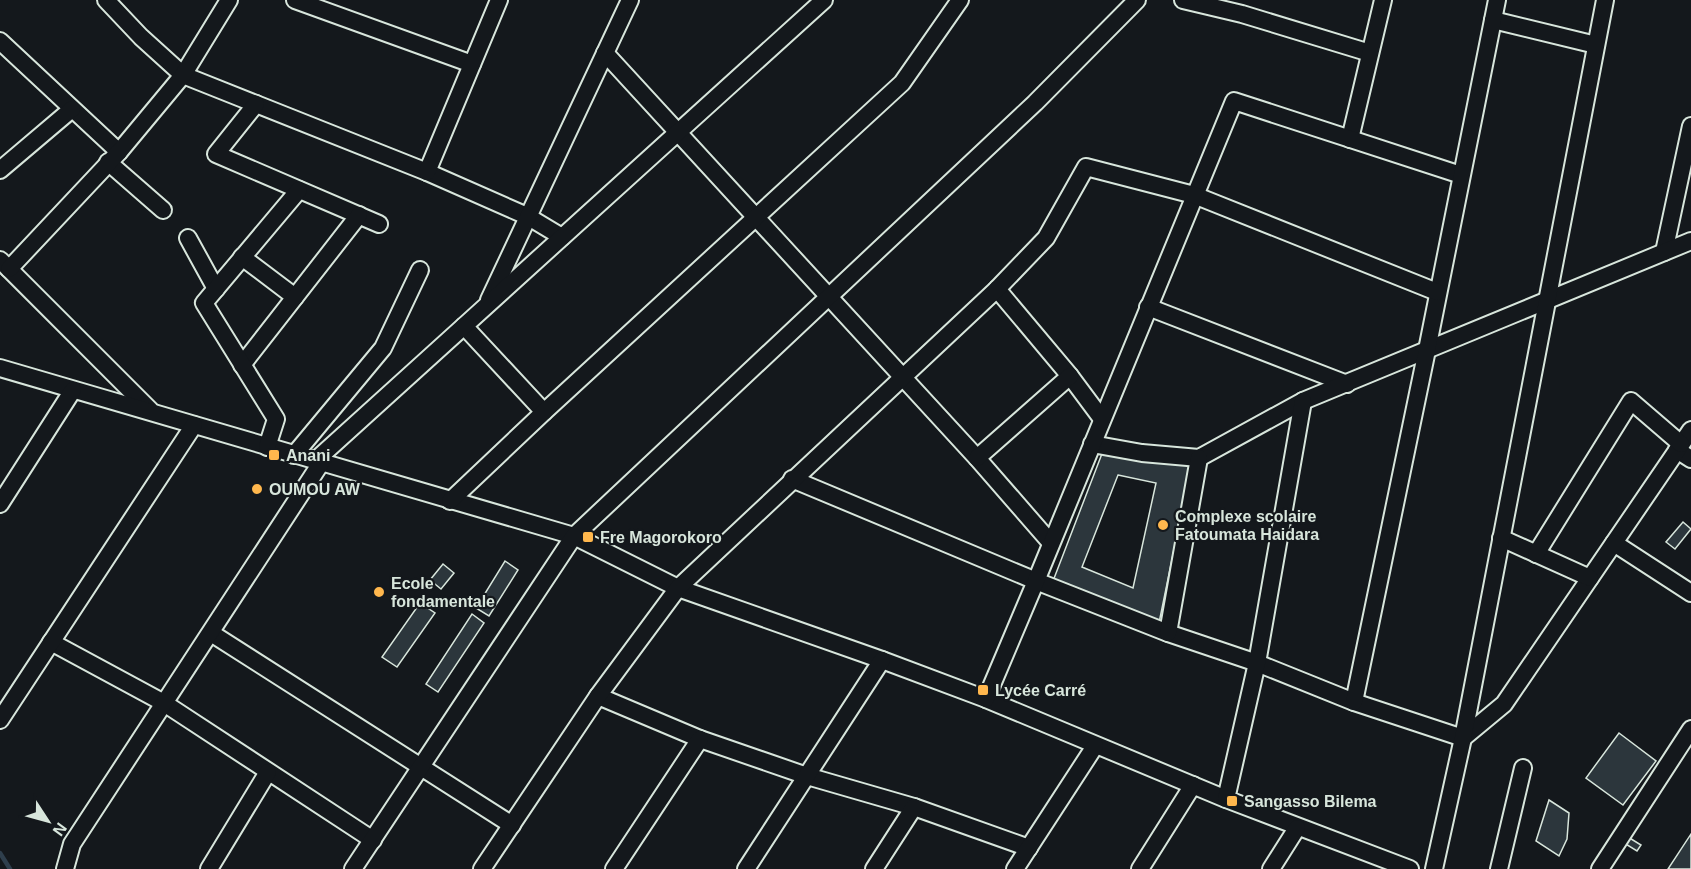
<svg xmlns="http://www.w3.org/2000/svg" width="1691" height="869" font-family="Helvetica,sans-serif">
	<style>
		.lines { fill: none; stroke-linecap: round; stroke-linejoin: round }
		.stream { stroke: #2f3f4d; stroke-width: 4.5 }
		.building { fill: #2c363c; stroke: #d8e6dc; stroke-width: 1.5; fill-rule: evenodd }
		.minor-casing { stroke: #d8e6dc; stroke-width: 20 }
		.minor { stroke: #14181c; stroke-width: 16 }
		.poi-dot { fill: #ffb74d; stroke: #14181c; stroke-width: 2 }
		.labels { text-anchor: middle; stroke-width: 4.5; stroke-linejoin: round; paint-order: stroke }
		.poi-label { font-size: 16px; font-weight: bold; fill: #d8e6dc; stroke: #14181c; text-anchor: start }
	</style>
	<rect width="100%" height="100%" fill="#14181c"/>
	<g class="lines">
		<path class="stream" d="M 0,853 L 10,869"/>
	</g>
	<g class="building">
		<path d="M 1103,451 L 1192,462 L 1159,623 L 1053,581 ZM 1118,475 L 1156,483 L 1133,588 L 1082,567 Z"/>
		<path d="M 1683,522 L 1691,529 L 1675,549 L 1666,542 Z"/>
		<path d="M 505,561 L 518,570 L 489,616 L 476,608 Z"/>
		<path d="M 443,564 L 454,573 L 441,589 L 430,580 Z"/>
		<path d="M 420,603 L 435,613 L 397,667 L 382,657 Z"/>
		<path d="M 472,614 L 484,623 L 438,692 L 426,684 Z"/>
		<path d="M 1619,733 L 1656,761 L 1623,805 L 1586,778 Z"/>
		<path d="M 1549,800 L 1569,813 L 1567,839 L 1559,856 L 1536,841 Z"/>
		<path d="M 1691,834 L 1691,869 L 1668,869 Z"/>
		<path d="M 1628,837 L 1641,845 L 1637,851 L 1624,843 Z"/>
	</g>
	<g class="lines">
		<g class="minor-casing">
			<g id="minor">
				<path d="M 106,0 L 141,37 L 183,75 L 427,172 L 527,216 L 562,237"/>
				<path d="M 295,0 L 472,64"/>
				<path d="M 1183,0 L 1242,14 L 1370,53"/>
				<path d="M 1493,20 L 1596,45"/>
				<path d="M 0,41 L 119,152"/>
				<path d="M 605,53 L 977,458 L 1051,543"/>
				<path d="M 256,104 L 216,154 L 379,224"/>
				<path d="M 1350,139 L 1383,0"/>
				<path d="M 108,162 L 163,210"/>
				<path d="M 0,170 L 72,109"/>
				<path d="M 427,172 L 499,0"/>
				<path d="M 188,238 L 216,289"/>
				<path d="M 1664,252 L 1691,126"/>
				<path d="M 242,257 L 295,297"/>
				<path d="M 0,260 L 150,410"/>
				<path d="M 9,269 L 119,152 L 183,75 L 229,0"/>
				<path d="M 997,289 L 1070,376 L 1102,419"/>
				<path d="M 489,300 L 630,0"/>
				<path d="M 1148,307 L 1347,384"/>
				<path d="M 464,326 L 544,412"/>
				<path d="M 242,365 L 359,215"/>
				<path d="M 0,368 L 574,536 L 678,588 L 882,660 L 986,699 L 1226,799 L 1410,869"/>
				<path d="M 1092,444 L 1142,453 L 1199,458 L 1303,401 L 1691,241"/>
				<path d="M 267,447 L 276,419 L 204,303 L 299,190"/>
				<path d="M 1677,450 L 1691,459"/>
				<path d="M 294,455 L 383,348 L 420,270"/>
				<path d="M 977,458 L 1070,376"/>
				<path d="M 315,461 L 824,0"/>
				<path d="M 792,479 L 1036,581 L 1168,633 L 1257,663 L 1354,702 L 1463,738 L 1504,704 L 1691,430"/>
				<path d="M 450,501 L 544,412 L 902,83 L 960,0"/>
				<path d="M 0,504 L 73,390"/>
				<path d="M 1501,538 L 1590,578"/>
				<path d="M 1614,543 L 1691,593"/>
				<path d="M 1536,554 L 1631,401 L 1681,444"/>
				<path d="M 211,633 L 512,825"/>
				<path d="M 1168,633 L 1199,458"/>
				<path d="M 51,642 L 164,703 L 373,840"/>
				<path d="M 598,696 L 700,739 L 807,776 L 914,807 L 1029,848"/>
				<path d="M 986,699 L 1036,581 L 1234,101 L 1461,175"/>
				<path d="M 1354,702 L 1427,350 L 1497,0"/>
				<path d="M 0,720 L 194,425"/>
				<path d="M 1226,799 L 1257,663 L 1303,401"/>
				<path d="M 65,869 L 72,844 L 321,463"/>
				<path d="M 209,869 L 268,772"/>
				<path d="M 353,869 L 574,536 L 1035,103 L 1137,0"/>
				<path d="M 482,869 L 598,696 L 678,588 L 997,289 L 1046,238 L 1086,167 L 1194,195 L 1437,292"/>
				<path d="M 614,869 L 700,739"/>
				<path d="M 746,869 L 882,660"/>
				<path d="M 874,869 L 914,807"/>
				<path d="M 1015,869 L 1095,746"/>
				<path d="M 1140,869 L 1193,785"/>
				<path d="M 1271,869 L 1297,828"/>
				<path d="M 1434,869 L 1463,738 L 1605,0"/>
				<path d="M 1499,869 L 1523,768"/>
				<path d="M 1600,869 L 1691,729"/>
			</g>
		</g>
		<use href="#minor" class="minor"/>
	</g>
	<g class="poi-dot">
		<rect x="268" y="449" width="12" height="12" rx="3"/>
		<circle cx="257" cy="489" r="6"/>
		<circle cx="1163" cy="525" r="6"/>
		<rect x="582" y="531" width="12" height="12" rx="3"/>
		<circle cx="379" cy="592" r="6"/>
		<rect x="977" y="684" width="12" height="12" rx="3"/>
		<rect x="1226" y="795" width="12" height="12" rx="3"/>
	</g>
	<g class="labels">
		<g class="poi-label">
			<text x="286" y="461">Anani</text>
			<text x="269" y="495">OUMOU AW</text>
			<text x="1175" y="522">Complexe scolaire<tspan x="1175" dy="18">Fatoumata Haidara</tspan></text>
			<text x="600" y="543">Fre Magorokoro</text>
			<text x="391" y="589">Ecole<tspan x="391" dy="18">fondamentale</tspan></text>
			<text x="995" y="696">Lycée Carré</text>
			<text x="1244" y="807">Sangasso Bilema</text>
		</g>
	</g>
	<g transform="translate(48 821) rotate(126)" stroke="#14181c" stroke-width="4.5" paint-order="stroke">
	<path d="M0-4.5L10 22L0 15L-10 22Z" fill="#d8e6dc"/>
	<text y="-9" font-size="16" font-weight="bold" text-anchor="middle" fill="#d8e6dc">N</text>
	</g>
</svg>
